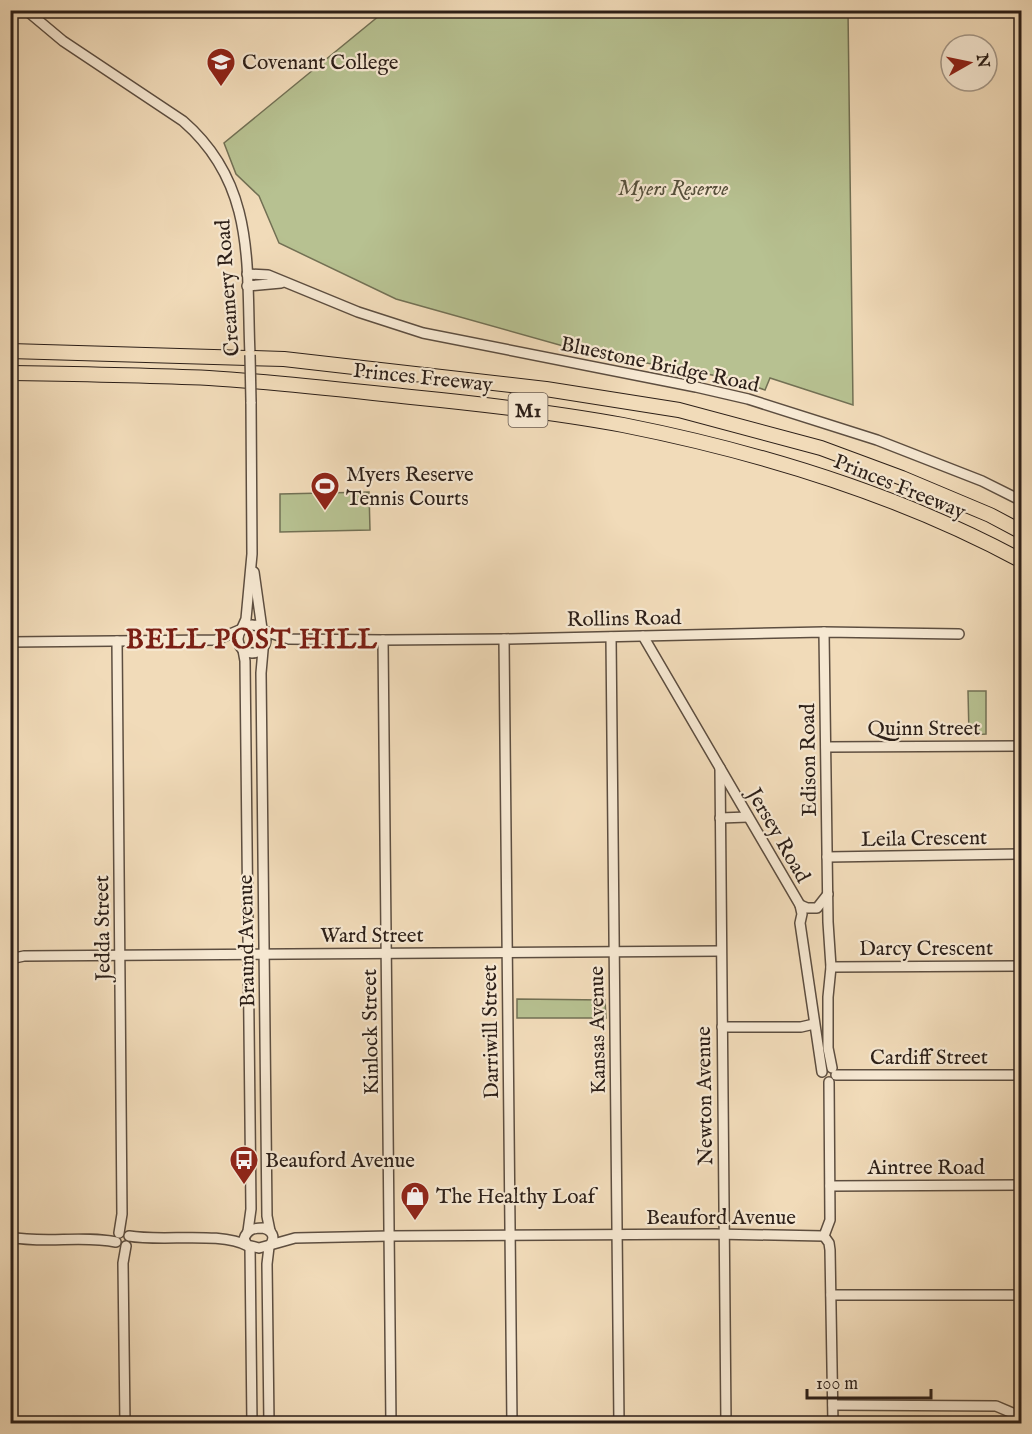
<svg xmlns="http://www.w3.org/2000/svg" width="1032" height="1434" font-family="'IM FELL English',serif">
	<style>
		.green { fill: #b7c191; stroke: #727054; stroke-width: 1.5 }
		.lines { fill: none; stroke-linecap: round; stroke-linejoin: round }
		.minor-casing { stroke: #5d4e40; stroke-width: 12 }
		.highway-casing { stroke: #2c1f18; stroke-width: 16 }
		.minor { stroke: #f6e8d2; stroke-width: 9 }
		.highway { stroke: #f1dbb9; stroke-width: 14 }
		.minor-bridge-casing { stroke: #5d4e40; stroke-width: 12; stroke-linecap: butt }
		.minor-bridge { stroke: #f6e8d2; stroke-width: 9 }
		.labels { text-anchor: middle; stroke-width: 4.5; stroke-linejoin: round; paint-order: stroke }
		.shield { fill: #f6e8d2; stroke: #695b50; stroke-width: 1.5 }
		.shield-label { font-size: 20px; font-weight: bold; fill: #2c1f18 }
		.poi-label { font-size: 21px; fill: #2c1f18; stroke: #f6e8d2; text-anchor: start }
		.park-label { font-size: 21px; font-style: italic; fill: #56503c; stroke: #f6e8d2 }
		.street-label { font-size: 21px; fill: #2c1f18; stroke: #f6e8d2 }
		.district-label { font-size: 27px; font-weight: bold; letter-spacing: 1.5px; fill: #7a1f14; stroke: #f6e8d2 }
	</style>
	<rect width="100%" height="100%" fill="#f1dbb9"/>
	<filter id="stains"><feTurbulence type="fractalNoise" baseFrequency=".00333" numOctaves="4"/><feColorMatrix values="0 0 0 0 .2 0 0 0 0 .09 0 0 0 0 .02 0 0 0 .5 -.17"/></filter>
	<radialGradient id="worn" r=".72"><stop offset=".6" stop-color="#630" stop-opacity="0"/><stop offset="1" stop-color="#630" stop-opacity=".3"/></radialGradient>
	<g class="green">
		<path d="M 385,11 L 848,11 L 853,405 L 770,378 L 765,390 L 734,379 L 581,351 L 396,299 L 279,243 L 259,196 L 236,174 L 224,143 Z"/>
		<path d="M 369,492 L 370,530 L 280,532 L 280,494 Z"/>
		<path d="M 968,691 L 986,691 L 986,734 L 969,735 Z"/>
		<path d="M 517,999 L 605,1000 L 606,1018 L 517,1018 Z"/>
	</g>
	<g class="lines">
		<g class="minor-casing">
			<g id="minor">
				<path d="M 26,10 L 63,41 L 183,121 C 257,185 246,267 250,355"/>
				<path d="M 247,274 L 268,275 L 358,312 L 423,333 L 696,387 L 748,399 L 877,440 L 982,481 L 1022,501"/>
				<path d="M 247,286 L 281,283"/>
				<path d="M 254,572 L 262,629"/>
				<circle cx="252" cy="639" r="14"/>
				<path d="M 242,628 L 246,619 L 252,554 L 251,402"/>
				<path d="M 264,631 L 289,639 L 383,640 L 504,639 L 824,632 L 959,634"/>
				<path d="M 824,632 L 828,922 L 831,967 L 828,997 L 828,1048 L 832,1068"/>
				<path d="M 643,636 L 800,905 L 802,914 L 800,923 L 822,1072"/>
				<path d="M 611,637 L 619,1424"/>
				<path d="M 504,639 L 512,1424"/>
				<path d="M 383,640 L 391,1424"/>
				<path d="M 117,641 L 122,1214 L 119,1233"/>
				<path d="M 10,642 L 216,640 L 242,629"/>
				<path d="M 243,650 L 245,661 L 251,1209 L 248,1231"/>
				<path d="M 263,650 L 261,673 L 267,1216 L 270,1231"/>
				<path d="M 826,747 L 1022,746"/>
				<path d="M 720,768 L 726,1424"/>
				<path d="M 720,818 L 748,817"/>
				<path d="M 827,857 L 1022,854"/>
				<path d="M 800,905 L 807,908 L 817,908 L 828,894"/>
				<path d="M 10,959 L 24,956 L 721,951"/>
				<path d="M 831,967 L 1022,966"/>
				<path d="M 722,1027 L 801,1027 L 814,1024"/>
				<path d="M 836,1075 L 1022,1075"/>
				<path d="M 830,1186 L 1022,1185"/>
				<path d="M 263,1228 C 272,1230 276,1237 270,1245 L 259,1248 L 247,1245 L 244,1239 C 247,1229 254,1228 263,1228 Z"/>
				<path d="M 129,1236 C 163,1242 220,1231 248,1246"/>
				<path d="M 824,1236 L 829,1243 L 830,1250 L 833,1424"/>
				<path d="M 10,1237 C 45,1244 82,1235 116,1242"/>
				<path d="M 270,1245 L 295,1238 L 390,1236 L 715,1234 L 824,1236 L 830,1220 L 829,1082"/>
				<path d="M 250,1247 L 252,1424"/>
				<path d="M 831,1295 L 1022,1295"/>
				<path d="M 833,1405 L 996,1406 L 1022,1417"/>
				<path d="M 125,1424 L 123,1263 L 126,1246"/>
				<path d="M 269,1424 L 267,1264 L 269,1247"/>
			</g>
		</g>
		<g class="highway-casing">
			<g id="highway">
				<path d="M 10,351 L 284,359 L 546,389 L 679,410 L 821,448 L 902,478 L 990,515 L 1022,532"/>
				<path d="M 10,373 C 76,374 143,375 209,378 C 276,382 344,390 411,397 C 482,404 553,412 623,425 C 759,452 900,495 1022,561"/>
			</g>
		</g>
		<use href="#minor" class="minor"/>
		<use href="#highway" class="highway"/>
		<g class="minor-bridge-casing">
			<path id="minor-bridge" d="M 250,355 L 251,402"/>
		</g>
		<use href="#minor-bridge" class="minor-bridge"/>
	</g>
	<defs>
		<g id="school-pin" transform="scale(1.5)"><path d="M0 17L-7.5 6A9.5 9.5 0 1 1 7.5 6Z" fill="#8f2418" stroke="#f6e8d2"/><path d="M0-5L7-2L0 1L-7-2ZM-4 1L0 2.5L4 1V4Q0 6-4 4Z" fill="#fff"/></g>
		<g id="stadium-pin" transform="scale(1.5)"><path d="M0 17L-7.5 6A9.5 9.5 0 1 1 7.5 6Z" fill="#8f2418" stroke="#f6e8d2"/><path d="M0-5a6.5 5 0 1 0 0 10a6.5 5 0 1 0 0-10ZM-3.5-1.8h7v3.6h-7Z" fill="#fff"/></g>
		<g id="bus-pin" transform="scale(1.5)"><path d="M0 17L-7.5 6A9.5 9.5 0 1 1 7.5 6Z" fill="#8f2418" stroke="#f6e8d2"/><path d="M-5-6H5V4H4V6H2V4H-2V6H-4V4H-5ZM-3.5-4V0h7V-4ZM-3.5 1.2v1.5H-2V1.2ZM2 1.2v1.5H3.5V1.2Z" fill="#fff"/></g>
		<g id="shop-pin" transform="scale(1.5)"><path d="M0 17L-7.5 6A9.5 9.5 0 1 1 7.5 6Z" fill="#8f2418" stroke="#f6e8d2"/><path d="M-5-2.5h2.3a2.7 3.5 0 0 1 5.4 0H5L5.5 6h-11ZM-1.5-2.5h3a1.5 2.3 0 0 0-3 0Z" fill="#fff"/></g>
	</defs>
	<g fill-rule="evenodd">
		<use href="#school-pin" x="221" y="62"/>
		<use href="#stadium-pin" x="325" y="486"/>
		<use href="#bus-pin" x="244" y="1160"/>
		<use href="#shop-pin" x="415" y="1196"/>
	</g>
	<g class="labels">
		<rect class="shield" x="508.5" y="393" width="39" height="34" rx="4.5"/>
		<g class="shield-label">
			<text x="528" y="417">M1</text>
		</g>
		<g class="poi-label">
			<text x="242" y="69">Covenant College</text>
			<text x="346" y="481">Myers Reserve<tspan x="346" dy="24">Tennis Courts</tspan></text>
			<text x="265" y="1167">Beauford Avenue</text>
			<text x="436" y="1203">The Healthy Loaf</text>
		</g>
		<g class="park-label">
			<text x="673" y="195">Myers Reserve</text>
		</g>
		<g class="street-label">
			<text transform="translate(227 288) rotate(-94)" y="7">Creamery Road</text>
			<text transform="translate(660 364) rotate(12)" y="7">Bluestone Bridge Road</text>
			<text transform="translate(423 377) rotate(6)" y="7">Princes Freeway</text>
			<text transform="translate(900 486) rotate(22)" y="7">Princes Freeway</text>
			<text transform="translate(624 618) rotate(-1)" y="7">Rollins Road</text>
			<text x="924" y="735">Quinn Street</text>
			<text transform="translate(808 760) rotate(-91)" y="7">Edison Road</text>
			<text transform="translate(779 835) rotate(60)" y="7">Jersey Road</text>
			<text transform="translate(924 838) rotate(-1)" y="7">Leila Crescent</text>
			<text transform="translate(102 928) rotate(-91)" y="7">Jedda Street</text>
			<text x="372" y="942">Ward Street</text>
			<text transform="translate(246 941) rotate(-91)" y="7">Braund Avenue</text>
			<text x="926" y="955">Darcy Crescent</text>
			<text transform="translate(597 1030) rotate(-91)" y="7">Kansas Avenue</text>
			<text transform="translate(370 1032) rotate(-91)" y="7">Kinlock Street</text>
			<text transform="translate(490 1032) rotate(-91)" y="7">Darriwill Street</text>
			<text x="929" y="1064">Cardiff Street</text>
			<text transform="translate(704 1096) rotate(-91)" y="7">Newton Avenue</text>
			<text x="926" y="1174">Aintree Road</text>
			<text x="721" y="1224">Beauford Avenue</text>
		</g>
		<g class="district-label">
			<text x="252" y="648">BELL POST HILL</text>
		</g>
	</g>
	<rect width="1032" height="1434" fill="none" stroke="#f1dbb9" stroke-width="36"/>
	<rect x="12" y="12" width="1008" height="1410" fill="none" stroke="#2c1f18" stroke-width="3"/>
	<rect x="18" y="18" width="996" height="1398" fill="none" stroke="#2c1f18" stroke-width="1.5"/>
	<g transform="translate(969 63) rotate(81)"><circle r="28" fill="#f6e8d2" stroke="#a59888" stroke-width="1.5"/>
	<path d="M0-4.5L10 22L0 15L-10 22Z" fill="#8f2418"/>
	<text y="-9" font-size="16" font-weight="bold" text-anchor="middle" fill="#2c1f18">N</text>
	</g>
	<path d="M807 1389v9h124v-9" fill="none" stroke="#2c1f18" stroke-width="3"/>
	<text x="816" y="1389" font-size="18" fill="#2c1f18" stroke="#f6e8d2" stroke-width="4.5" paint-order="stroke">100 m</text>
	<rect width="100%" height="100%" filter="url(#stains)"/>
	<rect width="100%" height="100%" fill="url(#worn)"/>
</svg>
